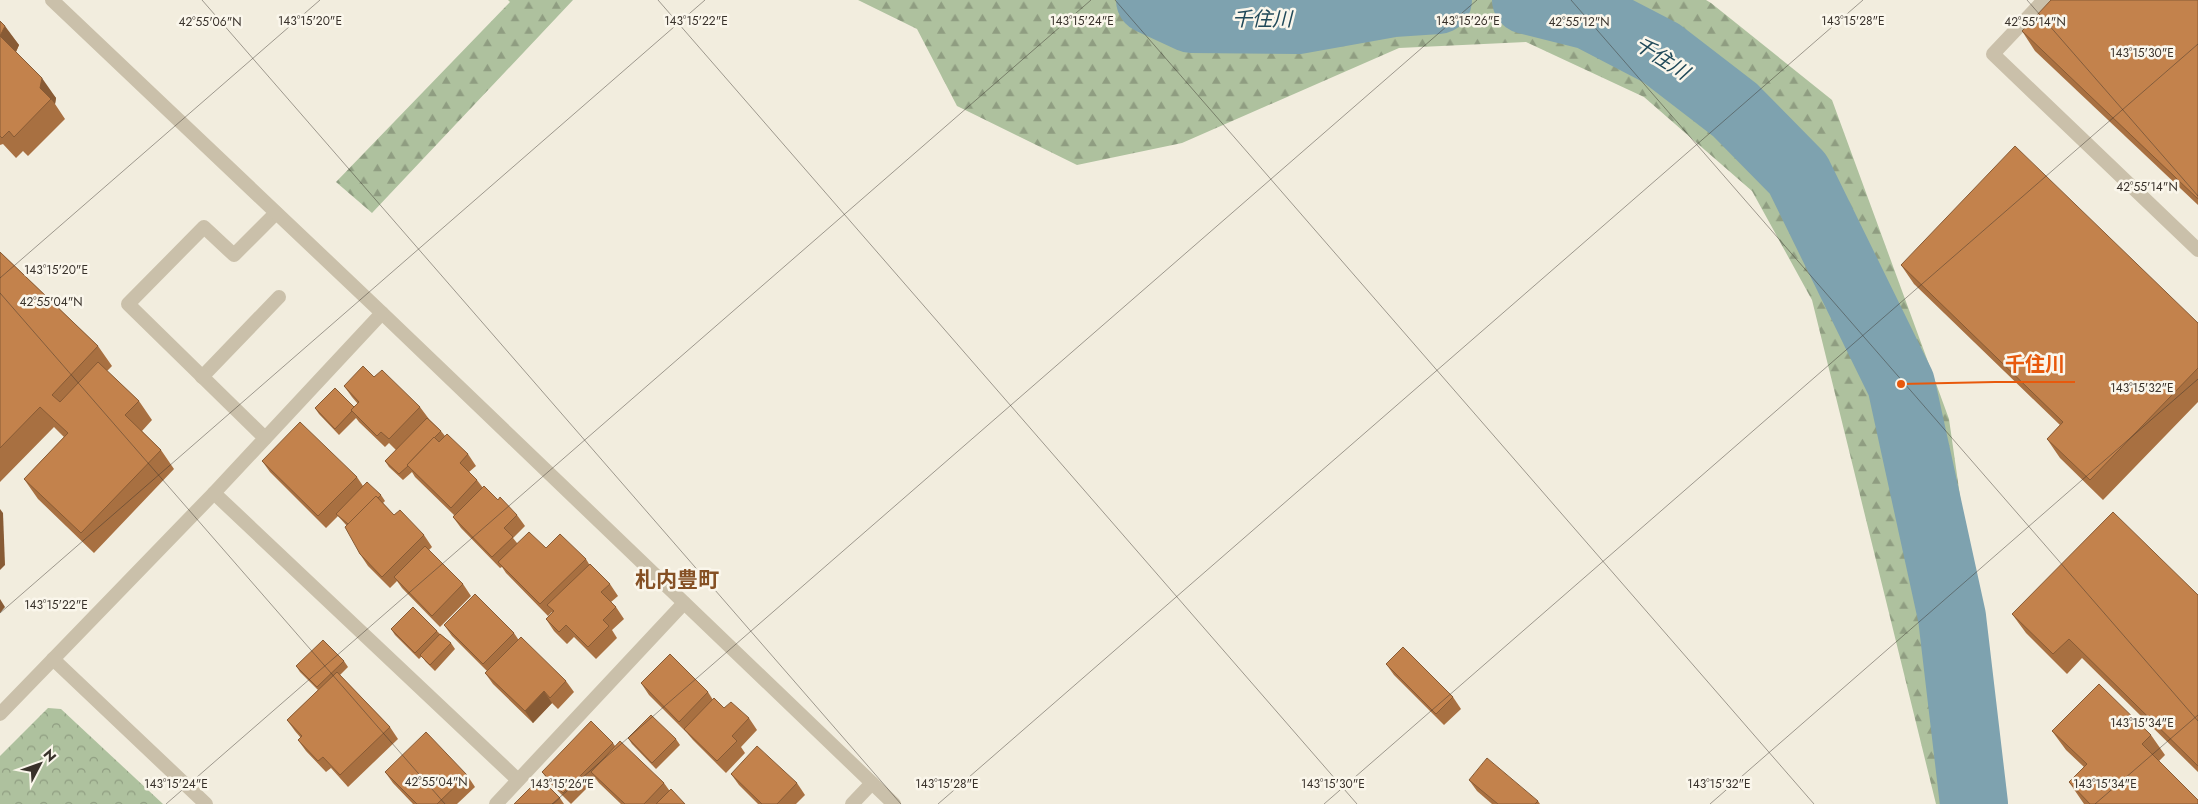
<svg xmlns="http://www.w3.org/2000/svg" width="2198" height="804" font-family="Jost,'Noto Sans JP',sans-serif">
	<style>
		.forest { fill: url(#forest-firs) }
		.park { fill: url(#park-crowns) }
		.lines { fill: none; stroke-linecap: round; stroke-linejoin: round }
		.river { stroke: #7ea2af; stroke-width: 68 }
		.service { stroke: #cac0aa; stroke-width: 14 }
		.minor { stroke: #cac0aa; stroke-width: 14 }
		.wall { fill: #a87041 }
		.shaded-wall { fill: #885b35 }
		.building { fill: #c3824c; stroke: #885b35 }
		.ticks { fill: none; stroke: #38312a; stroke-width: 1; stroke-opacity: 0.45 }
		.labels { text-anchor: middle; stroke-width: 5; stroke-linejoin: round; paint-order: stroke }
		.water-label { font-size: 20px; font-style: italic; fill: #204959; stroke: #faf6eb }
		.quarter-label { font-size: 21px; font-weight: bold; fill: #855024; stroke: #faf6eb }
		.ticks-label { font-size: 12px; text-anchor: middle; fill: #38312a; stroke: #faf6eb; stroke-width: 5; stroke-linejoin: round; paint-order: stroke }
		.leader { fill: none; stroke: #e8590c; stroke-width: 2 }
		.callout-dot { fill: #e8590c; stroke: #faf6eb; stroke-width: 2 }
		.callout-label { font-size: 20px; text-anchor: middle; font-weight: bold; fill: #e8590c; stroke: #faf6eb; stroke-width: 5; stroke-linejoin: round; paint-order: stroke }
	</style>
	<defs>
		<pattern id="forest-firs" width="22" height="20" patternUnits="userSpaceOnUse" patternTransform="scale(1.25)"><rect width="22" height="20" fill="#aec19e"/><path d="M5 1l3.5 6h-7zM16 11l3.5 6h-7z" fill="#8f9d81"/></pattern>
		<pattern id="park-crowns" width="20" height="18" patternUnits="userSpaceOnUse" patternTransform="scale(1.25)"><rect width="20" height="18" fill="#aec19e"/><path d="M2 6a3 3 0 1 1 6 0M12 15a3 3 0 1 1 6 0" fill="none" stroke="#8f9d81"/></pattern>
	</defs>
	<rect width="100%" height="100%" fill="#f2edde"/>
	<g class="forest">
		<path d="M 508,0 L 573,0 L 372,213 L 336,182 L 510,2 Z"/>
		<path d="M 858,0 L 1706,0 L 1711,3 L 1832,100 L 1949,419 L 2004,804 L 1936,804 L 1812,300 L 1752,191 L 1644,97 L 1526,42 L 1399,48 L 1182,143 L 1077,165 L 957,106 L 917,29 Z"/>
	</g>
	<path class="park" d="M 48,708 L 61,709 L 163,804 L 0,804 L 0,756 Z"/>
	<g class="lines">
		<g class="river">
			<path d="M 1150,0 L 1191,19 L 1298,20 L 1393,3 L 1438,0"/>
			<path d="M 1526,0 L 1590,16 L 1661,53 L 1735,110 L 1798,174 L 1901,384 L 1952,617 L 1974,804"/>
		</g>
		<g class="service">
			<path d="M 2044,0 L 1993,54 L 2198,250"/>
			<path d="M 202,377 L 279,297"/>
			<path d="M 265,438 L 128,304 L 204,227 L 234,255 L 276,213"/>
		</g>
		<g class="minor">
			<path d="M 52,0 L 382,313 L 894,804"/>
			<path d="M 214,493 L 518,780"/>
			<path d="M 53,659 L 206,804"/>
			<path d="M 0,714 L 214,493 L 382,313"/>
			<path d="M 496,804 L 684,603"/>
			<path d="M 852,804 L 872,783"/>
		</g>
	</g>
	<g class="wall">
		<path d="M 2198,0 L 2198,205 L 2035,51 L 2022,31 Z"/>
		<path d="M 0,21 L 19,45 L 16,52 L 56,98 L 55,104 L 65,119 L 28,156 L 23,151 L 16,158 L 3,144 L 0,145 Z"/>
		<path d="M 0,252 L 98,346 L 112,366 L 107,371 L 139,401 L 152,420 L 142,431 L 161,450 L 174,469 L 94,553 L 38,499 L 24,479 L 64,437 L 54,427 L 0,482 Z"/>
		<path d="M 1901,265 L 2198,323 L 2198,402 L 2103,500 L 2060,458 L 2047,439 L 2060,425 L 1914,284 Z"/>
		<path d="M 374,377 L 420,407 L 429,419 L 441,431 L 445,436 L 468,454 L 476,466 L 469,472 L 477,480 L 483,488 L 517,515 L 525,526 L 513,538 L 517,543 L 546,548 L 586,559 L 589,564 L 610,584 L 618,596 L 611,602 L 616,607 L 624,619 L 612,630 L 617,638 L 596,659 L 574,637 L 567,644 L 554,631 L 546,619 L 552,613 L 552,612 L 548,616 L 506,573 L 502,567 L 500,568 L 461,528 L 453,517 L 454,515 L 415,477 L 412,472 L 403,480 L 389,467 L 385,461 L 396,450 L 389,443 L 385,447 L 359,422 L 356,418 L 339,435 L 319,414 L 315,408 L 354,407 L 358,404 L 352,397 L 344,386 Z"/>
		<path d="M 262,461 L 357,477 L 363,486 L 381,495 L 385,501 L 383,503 L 394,515 L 424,535 L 432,547 L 429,550 L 463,584 L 471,596 L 440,627 L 402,588 L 397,581 L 390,588 L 368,566 L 360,554 L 347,526 L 338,516 L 326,528 L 270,472 Z"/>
		<path d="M 2198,595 L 2198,772 L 2082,658 L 2067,674 L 2026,633 L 2012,614 Z"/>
		<path d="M 444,625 L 514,633 L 518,639 L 566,681 L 574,692 L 558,709 L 552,703 L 533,723 L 493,684 L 485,673 L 487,671 L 452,636 Z"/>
		<path d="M 391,629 L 437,631 L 440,634 L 451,643 L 455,649 L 435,671 L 425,661 L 422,656 L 419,659 L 395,635 Z"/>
		<path d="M 344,661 L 348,667 L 340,675 L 390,727 L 398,739 L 348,787 L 331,768 L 326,772 L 306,751 L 298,740 L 301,738 L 295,731 L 287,720 L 318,690 L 300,672 L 296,666 Z"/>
		<path d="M 1386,664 L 1453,697 L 1461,709 L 1444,725 L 1394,675 Z"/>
		<path d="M 641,683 L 708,692 L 713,700 L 724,708 L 749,718 L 757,730 L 741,747 L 745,753 L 726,773 L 693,740 L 687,733 L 649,695 Z"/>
		<path d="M 2052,731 L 2151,735 L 2165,755 L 2159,761 L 2198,804 L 2084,804 L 2069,782 L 2084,767 L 2066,750 Z"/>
		<path d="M 628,738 L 676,739 L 680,745 L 656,769 L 632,744 Z"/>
		<path d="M 613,743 L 615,746 L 664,783 L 669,790 L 685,804 L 621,804 L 599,783 L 596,779 L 571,804 L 550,783 L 542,772 Z"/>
		<path d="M 385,772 L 467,775 L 475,787 L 457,804 L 413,804 L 393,783 Z"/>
		<path d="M 731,774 L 797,783 L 805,795 L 796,804 L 758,804 L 739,785 Z"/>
		<path d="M 1469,780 L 1538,801 L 1540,804 L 1492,804 L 1477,791 Z"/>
		<path d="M 560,798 L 564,804 L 514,804 Z"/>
	</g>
	<g class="shaded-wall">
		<path d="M 5,26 L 19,45 L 14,56 L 0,36 Z"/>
		<path d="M 42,78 L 56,98 L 55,104 L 51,99 L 40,88 Z"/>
		<path d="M 0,509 L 3,513 L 5,565 L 0,570 Z"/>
		<path d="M 0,599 L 5,607 L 0,613 Z"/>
		<path d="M 544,691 L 552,703 L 533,723 L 525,711 Z"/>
	</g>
	<g class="building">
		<path d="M 2051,0 L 2198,0 L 2198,199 L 2022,31 Z"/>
		<path d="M 0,21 L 5,26 L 0,36 L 42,78 L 40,88 L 51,99 L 14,137 L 9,131 L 2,138 L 0,136 Z"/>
		<path d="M 2015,146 L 2198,323 L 2198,368 L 2090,480 L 2047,439 L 2063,422 L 1901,265 Z"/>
		<path d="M 0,252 L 98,346 L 52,395 L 60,402 L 98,362 L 139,401 L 125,415 L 161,450 L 81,533 L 24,479 L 68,433 L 40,407 L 0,448 Z"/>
		<path d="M 363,366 L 374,377 L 382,370 L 420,407 L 389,439 L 381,432 L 377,436 L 351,410 L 359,402 L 344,386 Z"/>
		<path d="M 335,388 L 354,407 L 351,410 L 352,411 L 335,429 L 315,408 Z"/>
		<path d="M 427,418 L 441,431 L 434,438 L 434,437 L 407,465 L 408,466 L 399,474 L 385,461 Z"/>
		<path d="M 300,422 L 357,477 L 318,516 L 262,461 Z"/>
		<path d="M 447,434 L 468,454 L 460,463 L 477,480 L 451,508 L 407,465 L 434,437 L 439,442 Z"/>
		<path d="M 367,482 L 381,495 L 378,498 L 376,496 L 348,524 L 336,514 Z"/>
		<path d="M 484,486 L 498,500 L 500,497 L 517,515 L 504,528 L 513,537 L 492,557 L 453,517 Z"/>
		<path d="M 376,496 L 394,515 L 400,510 L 424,535 L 382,577 L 360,554 L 345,527 Z"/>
		<path d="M 2113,512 L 2198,595 L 2198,766 L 2069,639 L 2053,654 L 2012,614 Z"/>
		<path d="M 529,532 L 546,548 L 560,534 L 586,559 L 540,604 L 498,562 Z"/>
		<path d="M 425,546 L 463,584 L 432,616 L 394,577 Z"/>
		<path d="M 590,564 L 610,584 L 601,592 L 616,607 L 603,620 L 609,626 L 588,647 L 566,625 L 559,632 L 546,619 L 554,611 L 547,605 Z"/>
		<path d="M 475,594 L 514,633 L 483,664 L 444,625 Z"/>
		<path d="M 413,607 L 437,631 L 415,653 L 391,629 Z"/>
		<path d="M 440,634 L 451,643 L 430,665 L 420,655 Z"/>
		<path d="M 521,637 L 566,681 L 550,698 L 544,691 L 525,711 L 485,673 Z"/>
		<path d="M 323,640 L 344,661 L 317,687 L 296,666 Z"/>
		<path d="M 1403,647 L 1453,697 L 1436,714 L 1386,664 Z"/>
		<path d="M 670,654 L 708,692 L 679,722 L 641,683 Z"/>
		<path d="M 337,672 L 390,727 L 340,775 L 323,757 L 318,761 L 298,740 L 302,736 L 287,720 Z"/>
		<path d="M 2099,684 L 2151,735 L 2142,744 L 2198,800 L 2198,804 L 2090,804 L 2069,782 L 2087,764 L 2052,731 Z"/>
		<path d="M 714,698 L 724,708 L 731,702 L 749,718 L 732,736 L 737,741 L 717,761 L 684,729 Z"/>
		<path d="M 651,715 L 676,739 L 652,763 L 628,738 Z"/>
		<path d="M 591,721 L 613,743 L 563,793 L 542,772 Z"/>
		<path d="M 426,732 L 467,775 L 437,804 L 417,804 L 385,772 Z"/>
		<path d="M 620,741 L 664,783 L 644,804 L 625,804 L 591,772 Z"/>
		<path d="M 757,746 L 797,783 L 777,804 L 762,804 L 731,774 Z"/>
		<path d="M 1487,758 L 1538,801 L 1535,804 L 1498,804 L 1469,780 Z"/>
		<path d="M 540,778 L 560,798 L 553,804 L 514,804 Z"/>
		<path d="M 671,789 L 685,804 L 656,804 Z"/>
	</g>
	<path class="ticks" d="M 202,0 L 901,804M 658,0 L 1357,804M 1115,0 L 1814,804M 1571,0 L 2198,721M 2027,0 L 2198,196M 0,278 L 320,0M 0,293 L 445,804M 0,613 L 705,0M 166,804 L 1091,0M 552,804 L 1477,0M 938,804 L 1863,0M 1324,804 L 2198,44M 1710,804 L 2198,379M 2095,804 L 2198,715"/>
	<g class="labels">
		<g class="water-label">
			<text x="1262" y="26">千住川</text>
			<text transform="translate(1662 58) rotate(33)" y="7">千住川</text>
		</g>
		<g class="quarter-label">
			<text x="677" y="587">札内豊町</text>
		</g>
	</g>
	<g class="ticks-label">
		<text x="310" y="25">143°15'20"E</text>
		<text x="696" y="25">143°15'22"E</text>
		<text x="1082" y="25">143°15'24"E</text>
		<text x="1468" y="25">143°15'26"E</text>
		<text x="1853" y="25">143°15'28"E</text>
		<text x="210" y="26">42°55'06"N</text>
		<text x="1579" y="26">42°55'12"N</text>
		<text x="2035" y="26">42°55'14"N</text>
		<text x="2142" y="57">143°15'30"E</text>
		<text x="2147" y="191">42°55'14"N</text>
		<text x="56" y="274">143°15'20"E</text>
		<text x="51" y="306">42°55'04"N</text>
		<text x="2142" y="392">143°15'32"E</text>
		<text x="56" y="609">143°15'22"E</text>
		<text x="2142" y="727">143°15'34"E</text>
		<text x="436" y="786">42°55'04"N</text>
		<text x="176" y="788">143°15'24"E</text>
		<text x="562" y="788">143°15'26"E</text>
		<text x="947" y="788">143°15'28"E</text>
		<text x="1333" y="788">143°15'30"E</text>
		<text x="1719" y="788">143°15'32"E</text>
		<text x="2105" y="788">143°15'34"E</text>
	</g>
	<path class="leader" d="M1901 384L1995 382H2075"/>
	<circle class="callout-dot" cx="1901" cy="384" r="5"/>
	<g class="callout-label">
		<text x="2035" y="371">千住川</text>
	</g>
	<g transform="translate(40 764) rotate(49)" stroke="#faf6eb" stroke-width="4" paint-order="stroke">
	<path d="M0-4L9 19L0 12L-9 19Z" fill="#38312a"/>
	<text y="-8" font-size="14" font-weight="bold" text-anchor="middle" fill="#38312a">N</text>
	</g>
</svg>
